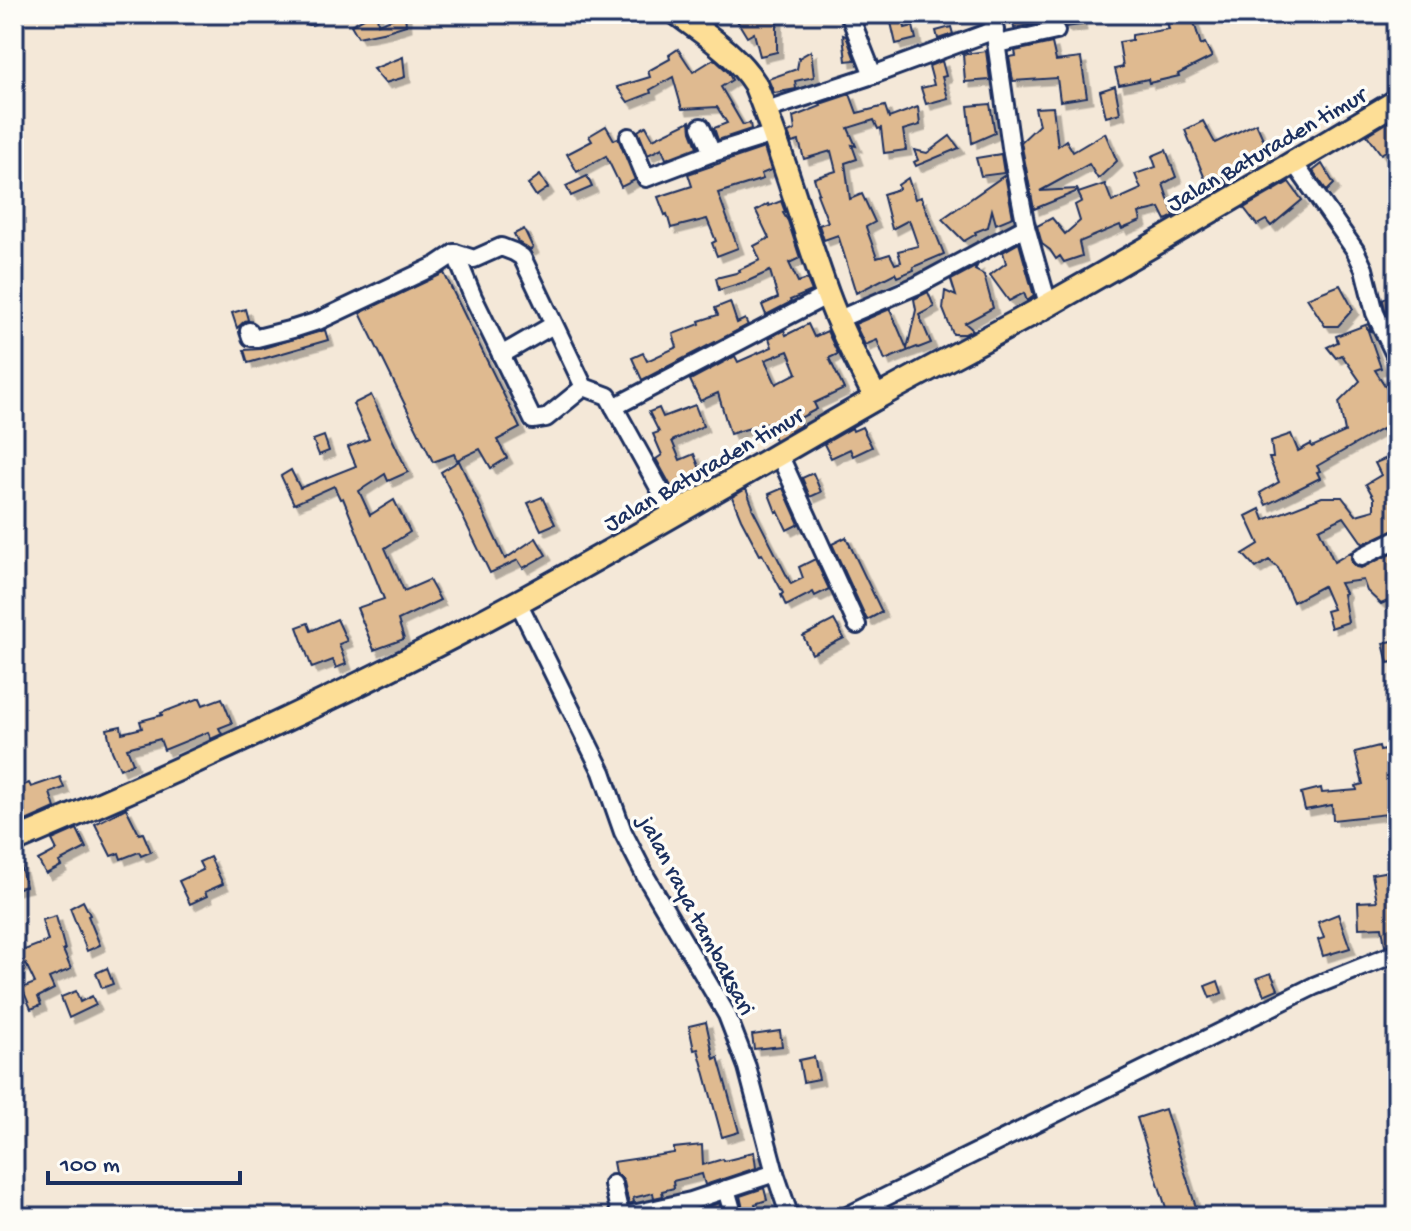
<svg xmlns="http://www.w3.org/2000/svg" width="1411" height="1231" font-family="'Gochi Hand',sans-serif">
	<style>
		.building { fill: #dfba90; stroke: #1b2f5e; stroke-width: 2; fill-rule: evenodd; filter: url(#shadow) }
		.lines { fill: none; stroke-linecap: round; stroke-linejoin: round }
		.minor-casing { stroke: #1b2f5e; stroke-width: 22 }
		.major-casing { stroke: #1b2f5e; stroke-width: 28 }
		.minor { stroke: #fdfcf7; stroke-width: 16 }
		.major { stroke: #fdde96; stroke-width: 22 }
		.labels { text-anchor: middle; stroke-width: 7; stroke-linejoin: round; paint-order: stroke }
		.street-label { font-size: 24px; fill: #1b2f5e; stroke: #fdfcf7 }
	</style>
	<defs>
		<filter id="shadow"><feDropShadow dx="5.5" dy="5.5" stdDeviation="0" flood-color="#0004"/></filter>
	</defs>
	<rect width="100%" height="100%" fill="#f4e8d8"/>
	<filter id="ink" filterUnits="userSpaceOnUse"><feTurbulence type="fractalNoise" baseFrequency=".0125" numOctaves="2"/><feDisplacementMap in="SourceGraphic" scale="16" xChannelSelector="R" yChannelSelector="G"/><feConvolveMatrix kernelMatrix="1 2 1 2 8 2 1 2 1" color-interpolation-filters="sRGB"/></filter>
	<g filter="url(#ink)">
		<g class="building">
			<path d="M 371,14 L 377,14 L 378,24 L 405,14 L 406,25 L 387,31 L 358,37 L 351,25 Z"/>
			<path d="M 733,14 L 777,14 L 777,52 L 760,56 L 754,33 L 747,37 Z"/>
			<path d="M 889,14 L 901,14 L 905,28 L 913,26 L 916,39 L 896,44 Z"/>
			<path d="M 1012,14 L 1079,14 L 1081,25 L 1066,27 L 1060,21 L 1054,20 L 1014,28 Z"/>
			<path d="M 1178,14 L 1189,14 L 1190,17 L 1192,16 L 1201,45 L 1205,43 L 1212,57 L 1178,74 L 1179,76 L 1149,83 L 1148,79 L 1119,85 L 1115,69 L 1123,67 L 1119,42 L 1132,40 L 1132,35 L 1169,29 L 1167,23 L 1179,18 Z"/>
			<path d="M 951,27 L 953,34 L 938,39 L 936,31 Z"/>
			<path d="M 843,35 L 846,36 L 855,60 L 846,61 Z"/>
			<path d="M 1052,43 L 1056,61 L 1081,58 L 1087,97 L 1060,101 L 1057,78 L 1013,81 L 1009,57 L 1016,56 L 1015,51 Z"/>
			<path d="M 678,49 L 693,72 L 714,59 L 728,72 L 732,80 L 721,87 L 743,125 L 750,123 L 751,129 L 718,140 L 714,128 L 727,123 L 717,107 L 682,109 L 673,77 L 650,90 L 651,93 L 628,102 L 617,87 L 650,77 L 648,71 L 670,59 L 669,55 Z"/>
			<path d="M 811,51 L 814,77 L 795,81 L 796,89 L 774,93 L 768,79 L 797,69 L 799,58 Z"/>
			<path d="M 986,51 L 990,80 L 965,82 L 963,54 Z"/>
			<path d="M 403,57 L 405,77 L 385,83 L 373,69 Z"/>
			<path d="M 942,61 L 946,76 L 942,77 L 948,98 L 926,104 L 921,88 L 934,85 L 929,66 Z"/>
			<path d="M 1115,86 L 1120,113 L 1106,117 L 1100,91 Z"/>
			<path d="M 850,94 L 857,113 L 885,106 L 889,118 L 918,107 L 920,125 L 903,130 L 906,150 L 884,153 L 881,128 L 878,129 L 874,120 L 848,128 L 856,146 L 852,145 L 857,159 L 845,163 L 850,199 L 862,194 L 875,222 L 866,227 L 877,258 L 890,254 L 895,264 L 901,262 L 898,251 L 918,246 L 909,220 L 892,229 L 883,194 L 899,189 L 898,185 L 908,178 L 915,199 L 921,197 L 944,254 L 913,267 L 914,270 L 897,277 L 895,273 L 856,293 L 838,235 L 824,240 L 819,225 L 828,222 L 817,194 L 819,193 L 814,178 L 836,171 L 831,151 L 804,159 L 799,141 L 792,143 L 788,133 L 795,130 L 793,117 L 821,106 L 820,104 Z"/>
			<path d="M 990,104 L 995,133 L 972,143 L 968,106 Z"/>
			<path d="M 1053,107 L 1058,146 L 1066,140 L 1073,152 L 1105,133 L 1117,161 L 1098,179 L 1089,164 L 1040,191 L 1077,189 L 1078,191 L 1034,209 L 1021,142 L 1039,125 L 1035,108 Z"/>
			<path d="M 1392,120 L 1397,123 L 1397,144 L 1381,154 L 1367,135 Z"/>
			<path d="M 690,121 L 691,131 L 697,147 L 666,159 L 662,148 L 648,155 L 638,131 L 646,126 L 653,139 Z"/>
			<path d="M 1203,121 L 1215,143 L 1256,123 L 1269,152 L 1245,165 L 1243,162 L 1221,172 L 1228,185 L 1217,191 L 1210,177 L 1205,179 L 1185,130 Z"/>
			<path d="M 606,126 L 614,140 L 618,138 L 635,180 L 621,187 L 606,156 L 577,172 L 567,154 L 592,141 L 589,136 Z"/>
			<path d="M 950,136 L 959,148 L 916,166 L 914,162 L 918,160 L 914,150 L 927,153 Z"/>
			<path d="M 764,148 L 771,170 L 761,174 L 763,179 L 718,193 L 738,248 L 717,256 L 712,243 L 716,241 L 707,219 L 671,228 L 667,214 L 665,215 L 658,197 L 692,186 L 688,174 Z"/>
			<path d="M 1166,150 L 1176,177 L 1163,184 L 1174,216 L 1166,220 L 1160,208 L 1139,213 L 1141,221 L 1122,229 L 1120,225 L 1079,242 L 1082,256 L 1064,262 L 1060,256 L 1056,259 L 1050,250 L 1042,244 L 1037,226 L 1052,218 L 1065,234 L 1080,221 L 1075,205 L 1082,201 L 1078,193 L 1105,184 L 1112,202 L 1141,189 L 1135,174 L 1156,167 L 1152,156 Z"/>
			<path d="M 1001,154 L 1004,173 L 981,176 L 976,158 Z"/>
			<path d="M 1322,164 L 1334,184 L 1327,191 L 1313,171 Z"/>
			<path d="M 540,175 L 548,188 L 536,196 L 528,184 Z"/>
			<path d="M 1005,175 L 1013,217 L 996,224 L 992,210 L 988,227 L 975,232 L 976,234 L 964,241 L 942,219 Z"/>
			<path d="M 587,176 L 592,187 L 571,196 L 566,186 Z"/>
			<path d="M 1289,182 L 1302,200 L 1271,226 L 1266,220 L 1257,225 L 1244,208 Z"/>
			<path d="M 781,201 L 785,212 L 783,213 L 788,221 L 800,258 L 789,263 L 798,282 L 807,279 L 812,291 L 790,300 L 791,302 L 766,315 L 762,305 L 778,298 L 770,271 L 748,281 L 719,290 L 716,278 L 740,272 L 739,270 L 760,260 L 754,246 L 769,238 L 756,211 L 768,204 L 769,206 Z"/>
			<path d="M 524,229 L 533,248 L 530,250 L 518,242 L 514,234 Z"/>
			<path d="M 1019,243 L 1034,296 L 1027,301 L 1024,293 L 1009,301 L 990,275 L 1006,263 L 1003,252 Z"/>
			<path d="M 977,266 L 975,270 L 984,275 L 993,308 L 965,323 L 973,330 L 965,334 L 953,334 L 943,309 L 945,291 L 956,296 L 951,280 Z"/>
			<path d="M 444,273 L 520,428 L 497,440 L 507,458 L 491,468 L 480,449 L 457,460 L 454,454 L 433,462 L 360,313 Z"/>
			<path d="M 1340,285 L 1353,309 L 1338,326 L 1325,326 L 1307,298 Z"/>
			<path d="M 1397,291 L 1397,334 L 1385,309 L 1383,300 Z"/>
			<path d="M 928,292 L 934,307 L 919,315 L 931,343 L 918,348 L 917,347 L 885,360 L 877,340 L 865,345 L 855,324 L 890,309 L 907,349 L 916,310 L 914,299 Z"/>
			<path d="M 730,302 L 737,323 L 745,319 L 748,325 L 642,380 L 632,358 L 643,353 L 647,361 L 677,347 L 673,334 L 700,324 L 699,321 L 718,315 L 715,308 Z"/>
			<path d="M 245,309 L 248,320 L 245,321 L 237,328 L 232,313 Z"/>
			<path d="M 808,324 L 814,337 L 827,331 L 838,354 L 829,358 L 844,389 L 814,403 L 817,409 L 798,419 L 801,425 L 775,440 L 767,423 L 730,434 L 718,393 L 700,401 L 690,380 L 735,356 L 738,362 L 772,347 L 769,338 L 784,330 L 786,335 ZM 788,351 L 797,373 L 776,384 L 765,360 Z"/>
			<path d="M 1368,324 L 1372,332 L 1367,328 L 1381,368 L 1375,370 L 1391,395 L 1392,395 L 1397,408 L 1397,528 L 1363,544 L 1344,517 L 1319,529 L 1334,562 L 1351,552 L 1352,563 L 1356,567 L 1361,568 L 1397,551 L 1397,597 L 1381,604 L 1367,591 L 1363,580 L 1340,583 L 1345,593 L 1343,594 L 1348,622 L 1331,628 L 1326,611 L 1333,609 L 1323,586 L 1293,602 L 1278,568 L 1269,560 L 1256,568 L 1243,554 L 1259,544 L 1246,516 L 1260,509 L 1264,520 L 1322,497 L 1342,497 L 1356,515 L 1374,510 L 1374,498 L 1366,484 L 1381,475 L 1375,463 L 1392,456 L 1382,429 L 1317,466 L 1320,471 L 1317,472 L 1320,478 L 1266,505 L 1260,493 L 1279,482 L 1269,458 L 1273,458 L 1271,441 L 1291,434 L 1298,451 L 1311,444 L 1312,447 L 1345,432 L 1339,402 L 1360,381 L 1342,355 L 1336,358 L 1327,347 L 1338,342 L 1336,336 Z"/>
			<path d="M 325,330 L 328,340 L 248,363 L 244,350 L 260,349 Z"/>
			<path d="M 371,395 L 408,472 L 388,481 L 385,474 L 359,491 L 370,515 L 394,500 L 410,532 L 385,548 L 404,591 L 429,580 L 440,600 L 398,620 L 404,639 L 374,650 L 357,608 L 384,599 L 343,498 L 340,499 L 334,486 L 294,504 L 281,476 L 291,470 L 300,488 L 356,466 L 348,447 L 369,439 L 353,404 Z"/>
			<path d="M 695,405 L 703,426 L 672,441 L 680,460 L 694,454 L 702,474 L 672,488 L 656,459 L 662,455 L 653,434 L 659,432 L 649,412 L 659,408 L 663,417 Z"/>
			<path d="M 862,427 L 872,447 L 853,456 L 850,449 L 831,458 L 824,444 L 852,428 L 853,431 Z"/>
			<path d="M 324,436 L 329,451 L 319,455 L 313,440 Z"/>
			<path d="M 459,461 L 505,559 L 536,538 L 546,555 L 523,568 L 518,560 L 490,573 L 441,472 Z"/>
			<path d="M 813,473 L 821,492 L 810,497 L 802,478 Z"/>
			<path d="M 783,488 L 799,524 L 787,530 L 778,511 L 776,512 L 769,494 Z"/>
			<path d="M 746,489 L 753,507 L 752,508 L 791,584 L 803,578 L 799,567 L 815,559 L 829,589 L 815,596 L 813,592 L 786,606 L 781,595 L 783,593 L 762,554 L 760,555 L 741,519 L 732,497 Z"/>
			<path d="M 542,497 L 555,524 L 541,530 L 528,503 Z"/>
			<path d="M 846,537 L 882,612 L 867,620 L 832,544 Z"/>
			<path d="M 337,619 L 347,641 L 339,644 L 346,664 L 336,668 L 333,660 L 312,668 L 297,627 L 308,623 L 311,631 Z"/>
			<path d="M 834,620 L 844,638 L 812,654 L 803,636 Z"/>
			<path d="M 1397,640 L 1397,661 L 1388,663 L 1383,643 Z"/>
			<path d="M 200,698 L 203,705 L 222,698 L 232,723 L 219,728 L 222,734 L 211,739 L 208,732 L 164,750 L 160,739 L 127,748 L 133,763 L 120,769 L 112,751 L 107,729 L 121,726 L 122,733 L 142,728 L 140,721 L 162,715 L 161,713 Z"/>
			<path d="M 1379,746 L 1380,751 L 1397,748 L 1397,835 L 1387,835 L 1387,814 L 1333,820 L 1332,805 L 1305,810 L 1301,793 L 1321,788 L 1322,793 L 1357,790 L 1356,786 L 1363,784 L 1355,752 Z"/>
			<path d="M 60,777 L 64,788 L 50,793 L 55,808 L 19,824 L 14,814 L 14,789 L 29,783 L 31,787 Z"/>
			<path d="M 126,808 L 139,834 L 143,833 L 151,852 L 141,856 L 139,852 L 121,859 L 119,853 L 111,856 L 95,824 Z"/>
			<path d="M 77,829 L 86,848 L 59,862 L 61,866 L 46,874 L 38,860 L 57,850 L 52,840 Z"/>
			<path d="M 17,854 L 26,886 L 14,889 L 14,855 Z"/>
			<path d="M 210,857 L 223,884 L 205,892 L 207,896 L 190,904 L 179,881 L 203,870 L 199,862 Z"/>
			<path d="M 1395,870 L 1397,887 L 1392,888 L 1397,909 L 1397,942 L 1385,946 L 1382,927 L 1359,928 L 1358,902 L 1377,901 L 1372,874 Z"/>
			<path d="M 83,901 L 90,915 L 88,916 L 100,945 L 87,951 L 70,908 Z"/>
			<path d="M 1338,914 L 1350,948 L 1323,956 L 1318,940 L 1324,938 L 1318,922 Z"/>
			<path d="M 56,916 L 65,950 L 63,950 L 71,969 L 49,978 L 54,989 L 38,997 L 41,1005 L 31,1009 L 22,988 L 35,983 L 26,964 L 14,970 L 14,932 L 22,951 L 48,941 L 42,920 Z"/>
			<path d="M 107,968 L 113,984 L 102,988 L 96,973 Z"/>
			<path d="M 1271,973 L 1278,989 L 1264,995 L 1257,978 Z"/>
			<path d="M 1218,981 L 1222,993 L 1210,998 L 1205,986 Z"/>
			<path d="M 76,991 L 80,1002 L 92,996 L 96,1005 L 69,1018 L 61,997 Z"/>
			<path d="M 706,1022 L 714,1059 L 718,1057 L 739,1132 L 722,1137 L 698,1049 L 694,1050 L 689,1026 Z"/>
			<path d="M 780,1031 L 782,1046 L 754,1049 L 752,1035 Z"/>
			<path d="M 814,1057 L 819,1079 L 803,1082 L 799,1060 Z"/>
			<path d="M 1165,1109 L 1199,1217 L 1169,1217 L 1137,1118 Z"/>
			<path d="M 702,1145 L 703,1165 L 723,1159 L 724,1161 L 744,1156 L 744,1154 L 754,1152 L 756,1168 L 705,1185 L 702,1174 L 673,1181 L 674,1188 L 662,1191 L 663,1196 L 654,1198 L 653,1193 L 633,1198 L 634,1202 L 629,1204 L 624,1182 L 620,1176 L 615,1173 L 613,1162 L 674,1153 L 674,1148 Z"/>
			<path d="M 764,1188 L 767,1200 L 755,1204 L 759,1217 L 745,1217 L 740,1196 Z"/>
			<path d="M 719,1203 L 723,1217 L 709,1217 L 706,1208 Z"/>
		</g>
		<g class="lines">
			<g class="minor-casing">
				<g id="minor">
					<path d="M 849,14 L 873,75"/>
					<path d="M 992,14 L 1012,154 L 1026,227 L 1048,304"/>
					<path d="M 310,15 L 312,14"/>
					<path d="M 997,44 L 1056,31"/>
					<path d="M 766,110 L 873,75 L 995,30"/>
					<path d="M 701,127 L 712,153"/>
					<path d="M 629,137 L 646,178 L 712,153 L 773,134"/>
					<path d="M 1294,163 L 1355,250 L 1364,269 L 1375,313 L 1397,359"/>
					<path d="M 455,253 L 473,297 L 533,420 L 546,418 L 584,387"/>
					<path d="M 839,319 L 918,285 L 1026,227"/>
					<path d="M 249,331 L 251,337 L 257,338 L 293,329 L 318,321 L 437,265 L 455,253 L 474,259 L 501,247 L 514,252 L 522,257 L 584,387 L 608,396 L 674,515"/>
					<path d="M 501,355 L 553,325"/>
					<path d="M 614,407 L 828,295"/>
					<path d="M 779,454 L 857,625"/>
					<path d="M 1361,557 L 1397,539"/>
					<path d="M 518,602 L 602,772 L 623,832 L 646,877 L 727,1015 L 747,1067 L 775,1173 L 790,1217"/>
					<path d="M 613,1184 L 619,1210 L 621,1215 L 624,1216 L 691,1201 L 775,1173"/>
					<path d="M 726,1189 L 734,1217"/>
					<path d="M 845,1217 L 1314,986 L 1397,953"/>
				</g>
			</g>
			<g class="major-casing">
				<g id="major">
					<path d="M 678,14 C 707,36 736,54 755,84 C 783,153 802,224 827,293 C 840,329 858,364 876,398"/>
					<path d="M 14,841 C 186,768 356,690 520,601 C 640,536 757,466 876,398 C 934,366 992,336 1050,304 C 1166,238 1282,170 1397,101"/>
				</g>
			</g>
			<use href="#minor" class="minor"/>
			<use href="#major" class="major"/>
		</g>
	</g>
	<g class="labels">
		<g class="street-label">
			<text transform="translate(1266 148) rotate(-30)" y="8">Jalan Baturaden timur</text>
			<text transform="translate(703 468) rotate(-30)" y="8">Jalan Baturaden timur</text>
			<text transform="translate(698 915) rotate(62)" y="8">jalan raya tambaksari</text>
		</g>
	</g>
	<rect width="1411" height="1231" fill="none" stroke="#fdfcf7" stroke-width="48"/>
	<rect x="24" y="24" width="1363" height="1183" fill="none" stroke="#1b2f5e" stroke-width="3" filter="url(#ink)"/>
	<path d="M48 1171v12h192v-12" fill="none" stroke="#1b2f5e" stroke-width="4"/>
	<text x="60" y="1171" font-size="24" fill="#1b2f5e" stroke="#fdfcf7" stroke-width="6" paint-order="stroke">100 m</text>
</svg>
